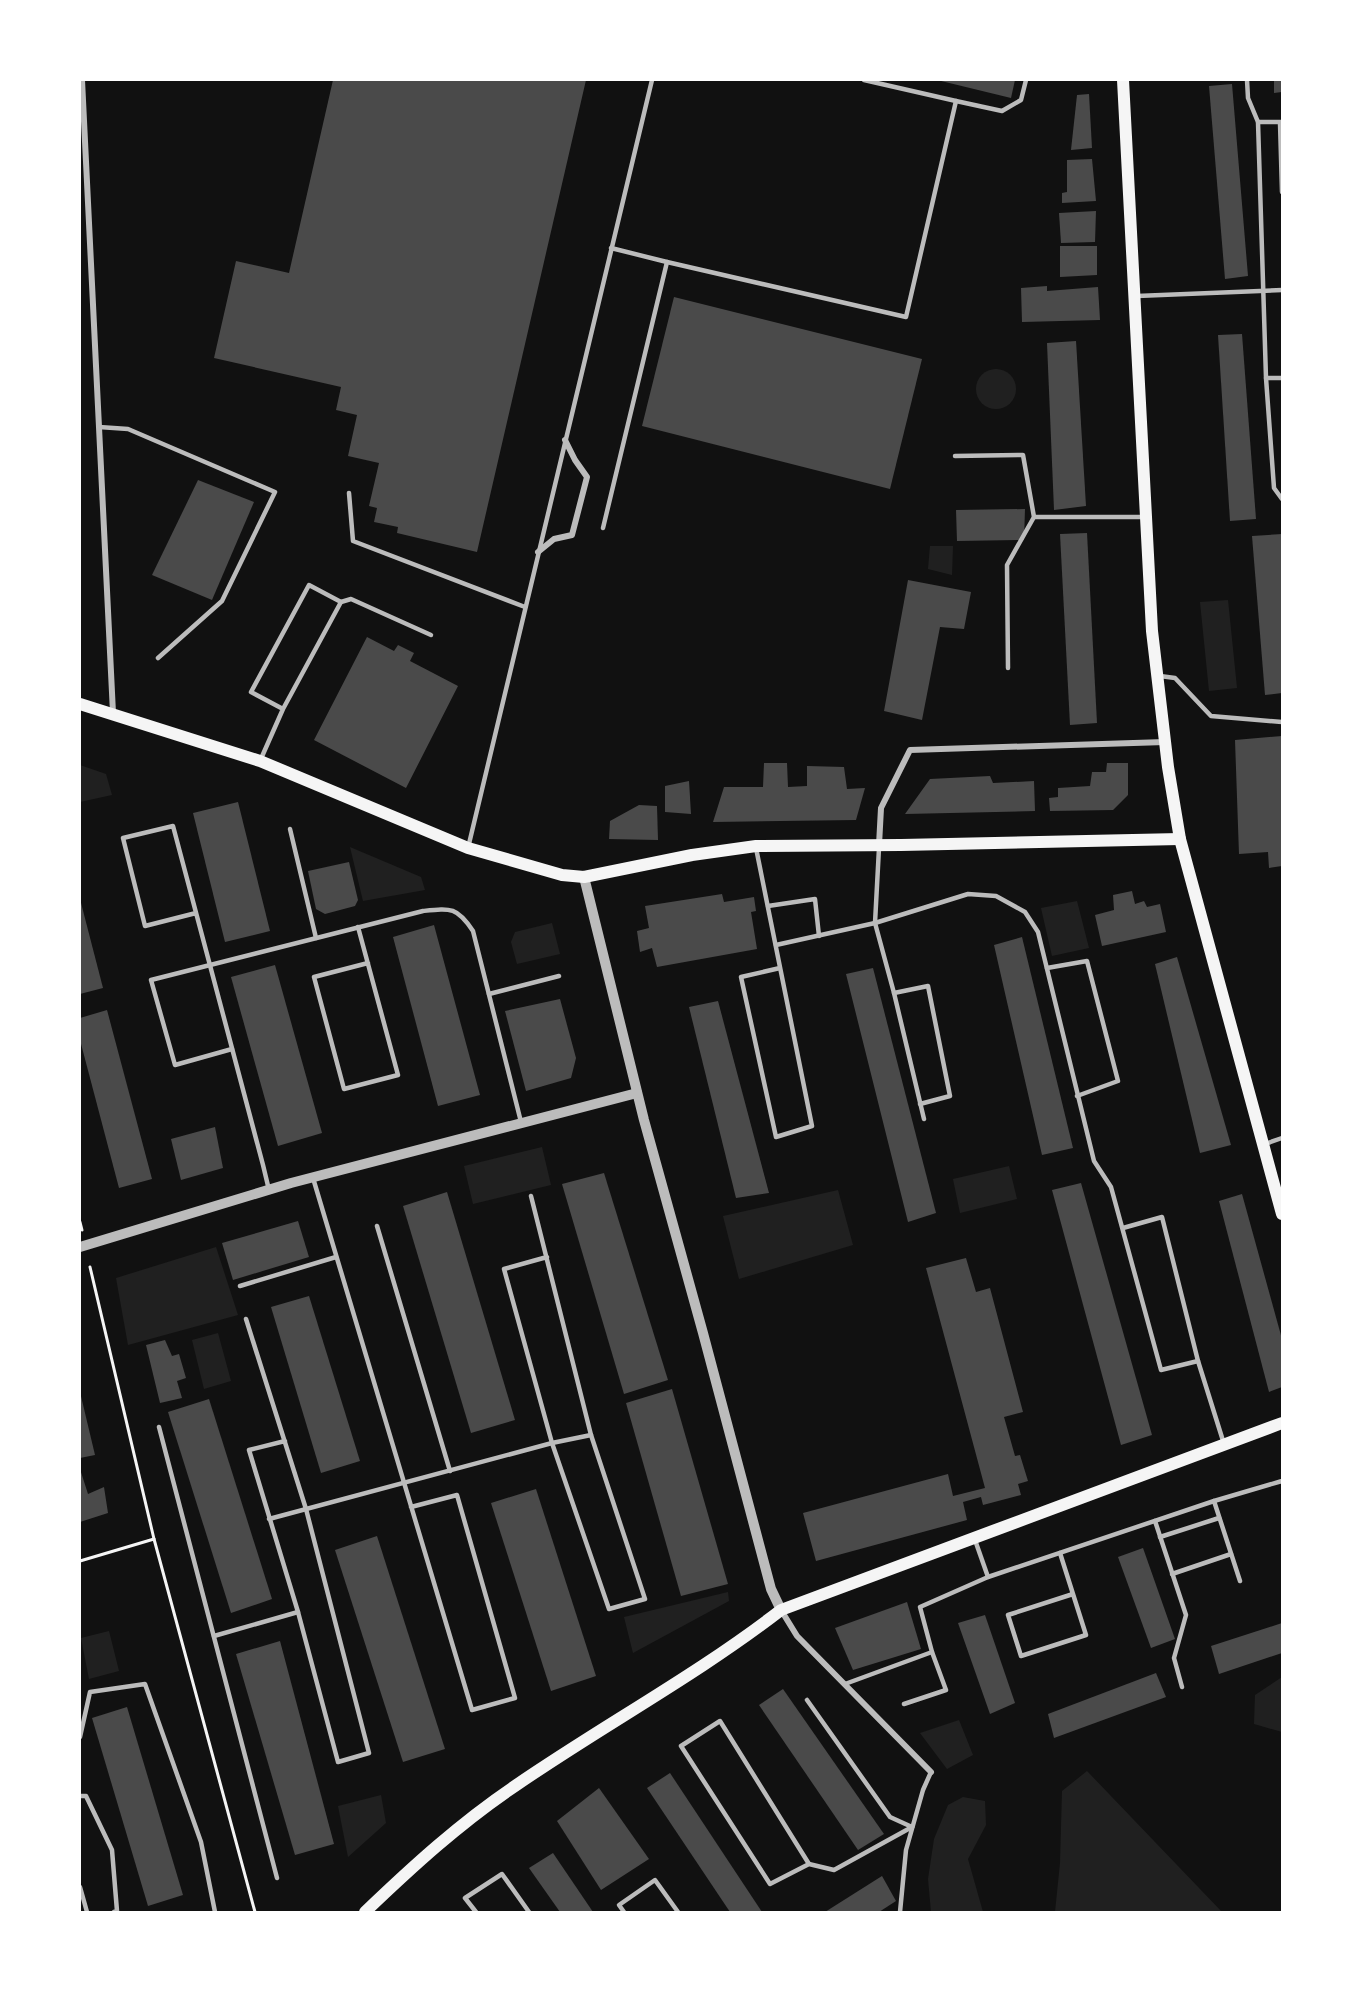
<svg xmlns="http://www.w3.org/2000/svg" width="1362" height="1992" font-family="Rubik,sans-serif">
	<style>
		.green { fill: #202020 }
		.building { fill: #4a4a4a }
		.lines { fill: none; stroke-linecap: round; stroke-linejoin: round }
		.path { stroke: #f5f5f5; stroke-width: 3 }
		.service { stroke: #bcbcbc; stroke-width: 4.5 }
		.minor { stroke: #bcbcbc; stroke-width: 6 }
		.tertiary { stroke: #bcbcbc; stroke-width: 10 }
		.secondary { stroke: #f5f5f5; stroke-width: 12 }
	</style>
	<rect width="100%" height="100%" fill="#111"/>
	<g class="green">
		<circle cx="996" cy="389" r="20"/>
		<path d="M 930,546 L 953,546 L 952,575 L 928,569 Z"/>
		<path d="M 1228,600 L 1237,688 L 1209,691 L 1200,602 Z"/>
		<path d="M 80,765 L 106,774 L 112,795 L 80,802 Z"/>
		<path d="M 350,847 L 421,877 L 425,890 L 363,901 Z"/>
		<path d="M 1077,901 L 1089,948 L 1052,956 L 1041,908 Z"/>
		<path d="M 552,923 L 560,954 L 517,964 L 511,942 L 515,932 Z"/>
		<path d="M 542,1147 L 551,1185 L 473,1204 L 464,1166 Z"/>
		<path d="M 1009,1166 L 1017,1199 L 960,1213 L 953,1179 Z"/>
		<path d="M 838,1190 L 853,1245 L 739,1279 L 723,1216 Z"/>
		<path d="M 216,1247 L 238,1315 L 128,1345 L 116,1278 Z"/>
		<path d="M 218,1333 L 231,1381 L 204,1389 L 192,1340 Z"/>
		<path d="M 728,1592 L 729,1601 L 633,1653 L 624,1617 Z"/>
		<path d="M 109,1631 L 119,1671 L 89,1679 L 81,1638 Z"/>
		<path d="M 1282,1677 L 1282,1732 L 1254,1724 L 1255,1695 Z"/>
		<path d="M 959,1720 L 973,1755 L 947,1769 L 920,1733 Z"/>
		<path d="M 1087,1771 L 1222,1912 L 1055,1912 L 1060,1863 L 1062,1791 Z"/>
		<path d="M 381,1795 L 386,1823 L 348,1857 L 338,1806 Z"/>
		<path d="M 963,1797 L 985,1801 L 986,1825 L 968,1859 L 983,1912 L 931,1912 L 928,1879 L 934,1839 L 948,1805 Z"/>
	</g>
	<g class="building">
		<path d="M 333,80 L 586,80 L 477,552 L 397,533 L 398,527 L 374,522 L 377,508 L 369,506 L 379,463 L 348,456 L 357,415 L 336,410 L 341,387 L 214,358 L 236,261 L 289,273 Z"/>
		<path d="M 937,80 L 1015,80 L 1011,98 Z"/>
		<path d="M 1274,80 L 1282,80 L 1282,92 L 1274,93 Z"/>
		<path d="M 1232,84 L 1248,276 L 1225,279 L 1209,86 Z"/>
		<path d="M 1089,94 L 1092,148 L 1071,150 L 1077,95 Z"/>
		<path d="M 1092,159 L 1096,201 L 1062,203 L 1062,193 L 1067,192 L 1067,160 Z"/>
		<path d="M 1096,211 L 1095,242 L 1061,243 L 1059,213 Z"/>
		<path d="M 1060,246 L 1097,246 L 1097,275 L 1060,277 Z"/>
		<path d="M 1047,286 L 1047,291 L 1098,287 L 1100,320 L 1022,322 L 1021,288 Z"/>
		<path d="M 674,297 L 922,359 L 890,489 L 642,426 Z"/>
		<path d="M 1242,334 L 1256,519 L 1230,521 L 1218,335 Z"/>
		<path d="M 1076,341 L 1086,506 L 1054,510 L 1047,343 Z"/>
		<path d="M 198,480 L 254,502 L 212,600 L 152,575 Z"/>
		<path d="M 1025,509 L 1024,540 L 957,541 L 956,510 Z"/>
		<path d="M 1087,533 L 1097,723 L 1070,725 L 1060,534 Z"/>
		<path d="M 1282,534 L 1282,693 L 1265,695 L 1252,536 Z"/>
		<path d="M 908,580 L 971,592 L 964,629 L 940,627 L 922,720 L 884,711 Z"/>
		<path d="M 367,637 L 394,651 L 398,645 L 414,653 L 410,661 L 458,686 L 406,788 L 314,740 Z"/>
		<path d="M 1282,736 L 1282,866 L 1269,868 L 1268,852 L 1239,854 L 1235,740 Z"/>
		<path d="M 764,763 L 787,763 L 788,787 L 807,786 L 807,766 L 844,767 L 847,789 L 865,788 L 856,820 L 713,822 L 724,787 L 763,787 Z"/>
		<path d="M 1107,763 L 1128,763 L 1128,795 L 1113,810 L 1050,811 L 1049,798 L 1058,797 L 1058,788 L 1090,786 L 1092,772 L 1106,772 Z"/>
		<path d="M 990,776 L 993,783 L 1034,781 L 1035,811 L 905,814 L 930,779 Z"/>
		<path d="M 689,781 L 691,814 L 665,812 L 665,786 Z"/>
		<path d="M 238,802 L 270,931 L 225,942 L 193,813 Z"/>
		<path d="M 639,805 L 657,806 L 658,840 L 609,839 L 610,821 Z"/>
		<path d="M 349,862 L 358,900 L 355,906 L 325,914 L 316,909 L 308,871 Z"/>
		<path d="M 1132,891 L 1135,904 L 1144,901 L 1147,907 L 1160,904 L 1166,932 L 1102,946 L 1095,915 L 1114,910 L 1113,895 Z"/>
		<path d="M 722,894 L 724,902 L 754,897 L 756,911 L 751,912 L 757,949 L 657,967 L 652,948 L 640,952 L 637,931 L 649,928 L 645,906 Z"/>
		<path d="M 80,899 L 103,988 L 80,994 Z"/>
		<path d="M 434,925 L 480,1095 L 438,1106 L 393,937 Z"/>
		<path d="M 1022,937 L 1073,1148 L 1042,1155 L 994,945 Z"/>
		<path d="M 1177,957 L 1231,1145 L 1200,1153 L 1155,964 Z"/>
		<path d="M 275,965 L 322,1133 L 278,1146 L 231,977 Z"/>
		<path d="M 873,968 L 936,1213 L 908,1222 L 846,974 Z"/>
		<path d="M 560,999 L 576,1058 L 571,1078 L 526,1091 L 505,1011 Z"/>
		<path d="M 718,1001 L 769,1193 L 736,1198 L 689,1007 Z"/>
		<path d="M 107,1010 L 152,1179 L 119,1188 L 80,1040 L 80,1018 Z"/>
		<path d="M 215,1127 L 223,1168 L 181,1180 L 171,1139 Z"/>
		<path d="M 604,1173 L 668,1380 L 624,1394 L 562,1184 Z"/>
		<path d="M 1081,1183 L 1152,1435 L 1121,1445 L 1052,1190 Z"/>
		<path d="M 447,1192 L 515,1420 L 471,1433 L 403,1206 Z"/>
		<path d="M 1242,1194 L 1282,1339 L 1282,1387 L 1269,1392 L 1219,1201 Z"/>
		<path d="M 298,1221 L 309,1257 L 233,1280 L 222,1243 Z"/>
		<path d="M 966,1258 L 976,1292 L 990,1288 L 1023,1412 L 1004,1417 L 1015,1456 L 1020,1455 L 1028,1481 L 1018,1484 L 1021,1495 L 983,1505 L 981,1497 L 963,1502 L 967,1520 L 816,1561 L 803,1513 L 948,1474 L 953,1496 L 985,1488 L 926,1268 Z"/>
		<path d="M 309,1296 L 360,1461 L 321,1473 L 271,1307 Z"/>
		<path d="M 165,1340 L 172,1356 L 179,1354 L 186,1378 L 177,1381 L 182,1398 L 160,1403 L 146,1345 Z"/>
		<path d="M 672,1389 L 728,1584 L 681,1596 L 626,1403 Z"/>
		<path d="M 80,1392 L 95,1455 L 80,1458 Z"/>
		<path d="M 209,1399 L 272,1599 L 231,1613 L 168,1412 Z"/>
		<path d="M 80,1469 L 88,1494 L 104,1487 L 108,1513 L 80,1522 Z"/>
		<path d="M 536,1489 L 596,1676 L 551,1691 L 491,1503 Z"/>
		<path d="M 377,1536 L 445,1749 L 403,1762 L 335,1550 Z"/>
		<path d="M 1143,1548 L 1175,1639 L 1151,1648 L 1118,1557 Z"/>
		<path d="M 907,1602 L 921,1649 L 853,1670 L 835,1628 Z"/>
		<path d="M 985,1615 L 1015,1703 L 990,1714 L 958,1623 Z"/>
		<path d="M 1282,1623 L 1282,1653 L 1219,1674 L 1211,1646 Z"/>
		<path d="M 280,1641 L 334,1844 L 295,1855 L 236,1654 Z"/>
		<path d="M 1156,1673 L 1166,1697 L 1054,1738 L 1048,1714 Z"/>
		<path d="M 783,1689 L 884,1834 L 858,1850 L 759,1705 Z"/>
		<path d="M 127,1707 L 183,1895 L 148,1906 L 92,1718 Z"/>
		<path d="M 670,1773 L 762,1912 L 730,1912 L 647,1788 Z"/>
		<path d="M 599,1788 L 649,1859 L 601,1890 L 557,1821 Z"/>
		<path d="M 553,1853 L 593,1912 L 560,1912 L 529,1868 Z"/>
		<path d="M 882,1876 L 896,1901 L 879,1912 L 825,1912 Z"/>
	</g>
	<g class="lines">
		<g class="path">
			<path d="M 80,1222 L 82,1230"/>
			<path d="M 90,1267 L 154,1539 L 255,1912"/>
			<path d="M 80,1561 L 154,1539"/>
		</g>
		<g class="service">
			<path d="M 1247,80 L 1248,98 L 1258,122 L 1266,378 L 1274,488 L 1282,499"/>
			<path d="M 956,101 L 1002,111 L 1021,100 L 1026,80"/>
			<path d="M 1258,122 L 1282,122"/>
			<path d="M 1280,123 L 1282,192"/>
			<path d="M 667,262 L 906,317 L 956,101 L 864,80"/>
			<path d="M 1137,296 L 1282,290"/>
			<path d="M 1266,378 L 1282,378"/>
			<path d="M 99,427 L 128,429 L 275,492 L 222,601 L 158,658"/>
			<path d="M 955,456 L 1023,455 L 1034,517 L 1007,565 L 1008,668"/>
			<path d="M 349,493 L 353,541 L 525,607"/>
			<path d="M 1034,517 L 1146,517"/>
			<path d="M 603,528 L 667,262 L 611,248"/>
			<path d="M 341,602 L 351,599 L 431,635"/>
			<path d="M 1160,676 L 1175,678 L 1211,716 L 1282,722"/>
			<path d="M 260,761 L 283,709 L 341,602 L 309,585 L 251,692 L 283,709"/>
			<path d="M 290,829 L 316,938"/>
			<path d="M 468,848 L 652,80"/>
			<path d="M 756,848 L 812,1126 L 776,1137 L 741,977 L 780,968"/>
			<path d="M 879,848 L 875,923 L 894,993 L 924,1119"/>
			<path d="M 768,906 L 815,899 L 819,936"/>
			<path d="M 196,913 L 145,926 L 123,838 L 173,826 L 263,1165 L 269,1190"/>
			<path d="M 358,927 L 398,1075 L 344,1089 L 314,977 L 368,963"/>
			<path d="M 776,945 L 875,923 L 968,894 L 996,896 L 1025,912 L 1038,932 L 1094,1161 L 1111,1187 L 1161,1370 L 1198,1361"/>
			<path d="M 1047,968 L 1087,961 L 1118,1081 L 1077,1096"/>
			<path d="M 894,993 L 928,986 L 950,1096 L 920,1104"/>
			<path d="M 489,994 L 559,976"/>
			<path d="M 232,1049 L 175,1065 L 151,980 L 423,911 C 451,908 457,907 473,931 L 521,1122"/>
			<path d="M 1265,1144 L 1282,1138"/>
			<path d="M 313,1178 L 472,1710 L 515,1698 L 457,1495 L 411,1507"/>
			<path d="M 531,1196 L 591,1435 L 645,1599 L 609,1609 L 552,1443 L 504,1269 L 547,1257"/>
			<path d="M 377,1226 L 450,1471"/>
			<path d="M 1123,1228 L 1162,1217 L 1198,1361 L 1224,1444"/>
			<path d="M 240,1286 L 336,1257"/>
			<path d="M 246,1319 L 306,1509 L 369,1753 L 338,1762 L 298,1612 L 249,1450 L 285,1441"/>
			<path d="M 159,1427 L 277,1878"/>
			<path d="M 1214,1501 L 1240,1581"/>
			<path d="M 269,1519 L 552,1443 L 591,1435"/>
			<path d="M 1155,1521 L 1186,1615 L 1174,1658 L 1182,1687"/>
			<path d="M 1160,1537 L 1219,1518"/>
			<path d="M 975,1540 L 988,1577"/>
			<path d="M 1060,1553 L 1086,1635 L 1021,1656 L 1008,1615 L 1073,1594"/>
			<path d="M 1172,1574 L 1231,1554"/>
			<path d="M 214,1636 L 298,1612"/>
			<path d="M 845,1684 L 932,1652"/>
			<path d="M 807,1700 L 890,1817 L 912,1827"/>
			<path d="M 904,1704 L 946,1690 L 932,1652 L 920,1607 L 988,1577 L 1214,1501 L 1282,1481"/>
			<path d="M 80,1737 L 90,1692 L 145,1684 L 201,1842 L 215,1912"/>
			<path d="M 80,1796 L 86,1796 L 112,1850 L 117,1911 L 114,1912"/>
			<path d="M 809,1864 L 720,1721 L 681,1746 L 770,1884 L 809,1864 L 834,1870 L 912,1827"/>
			<path d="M 80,1887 L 87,1912"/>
			<path d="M 476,1912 L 465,1898 L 502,1874 L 529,1912"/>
			<path d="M 624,1912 L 619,1905 L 655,1880 L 678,1912"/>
			<path d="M 900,1912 L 906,1850 L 923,1790 L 931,1772"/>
		</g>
		<g class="minor">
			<path d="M 82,80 L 113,713"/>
			<path d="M 538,552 L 554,539 L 572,535 L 587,477 L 575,460 L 565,440"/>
			<path d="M 879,845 L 881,808 L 910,750 L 1165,742"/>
			<path d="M 781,1610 L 797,1636 L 931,1772"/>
		</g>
		<g class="tertiary">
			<path d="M 584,877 L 644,1120 L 703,1333 L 771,1589 L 781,1610"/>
			<path d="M 80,1247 L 291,1183 L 637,1093"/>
		</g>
		<g class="secondary">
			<path d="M 1123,80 L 1152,631 L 1168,767 L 1180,839 L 1282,1214"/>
			<path d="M 80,704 L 260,761 L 468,848 L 562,875 L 584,877 L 692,855 L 756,846 L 901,845 L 1180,839"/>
			<path d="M 365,1912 C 412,1867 460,1823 515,1786 C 602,1726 697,1675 781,1610 L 1282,1423"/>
		</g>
	</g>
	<rect width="1362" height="1992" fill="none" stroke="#ffffff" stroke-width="162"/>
</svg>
